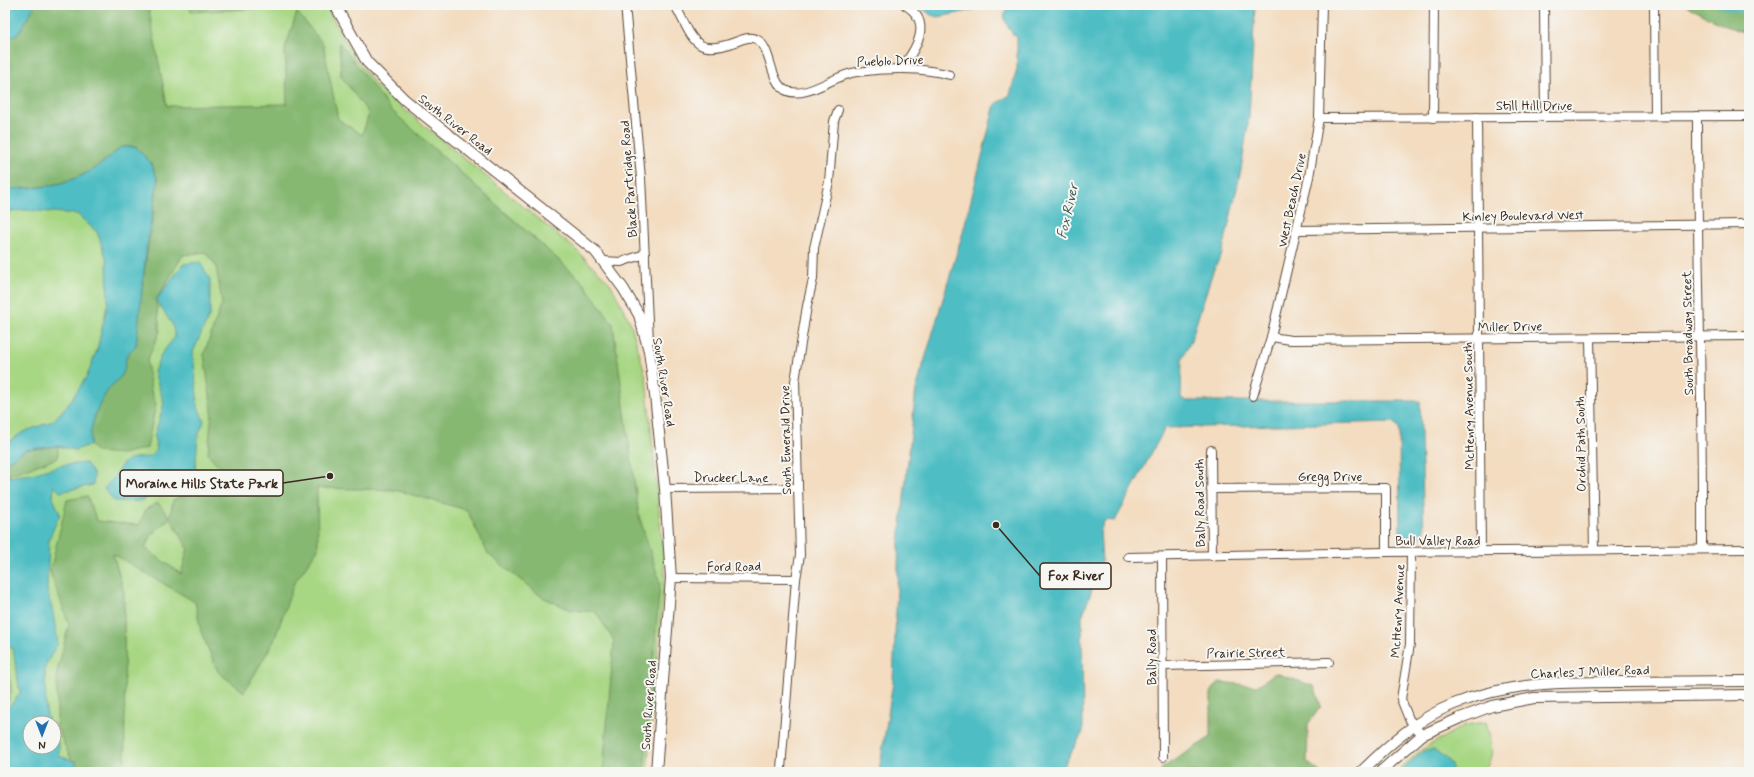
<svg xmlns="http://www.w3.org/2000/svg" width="1754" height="777" font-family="Mynerve,sans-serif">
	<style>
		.green { fill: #a8d784; stroke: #728051; fill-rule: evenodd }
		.forest { fill: #86b872; stroke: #607148; fill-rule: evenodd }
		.water { fill: #50bec4; stroke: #467471 }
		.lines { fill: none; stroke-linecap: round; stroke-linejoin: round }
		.stream { stroke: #50bec4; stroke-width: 2.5 }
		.minor-casing { stroke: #574536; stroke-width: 10 }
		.tertiary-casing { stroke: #574536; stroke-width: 12 }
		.minor { stroke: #fff; stroke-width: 8 }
		.tertiary { stroke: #fff; stroke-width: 10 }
		.labels { text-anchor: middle; stroke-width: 4; stroke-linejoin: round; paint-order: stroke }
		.street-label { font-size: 13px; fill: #3b2a1e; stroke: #f6f6f2 }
		.water-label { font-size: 14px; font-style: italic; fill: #425e58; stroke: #f6f6f2 }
		.leader { fill: none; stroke: #3b2a1e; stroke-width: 1.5 }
		.callout-dot { fill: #3b2a1e; stroke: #f6f6f2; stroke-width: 1.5 }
		.callout { fill: #f6f6f2; stroke: #3b2a1e; stroke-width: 1.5 }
		.callout-label { font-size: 14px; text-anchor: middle; font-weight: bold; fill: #3b2a1e }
	</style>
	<rect width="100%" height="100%" fill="#f6f6f2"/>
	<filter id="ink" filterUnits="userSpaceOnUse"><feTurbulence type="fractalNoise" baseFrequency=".025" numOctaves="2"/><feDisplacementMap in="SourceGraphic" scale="8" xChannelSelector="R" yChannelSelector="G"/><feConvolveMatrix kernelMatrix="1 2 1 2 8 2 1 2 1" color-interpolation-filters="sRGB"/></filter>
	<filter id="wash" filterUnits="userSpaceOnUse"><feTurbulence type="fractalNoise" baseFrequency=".012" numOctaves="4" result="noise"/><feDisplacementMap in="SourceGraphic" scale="16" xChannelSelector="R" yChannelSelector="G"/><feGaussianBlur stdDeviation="0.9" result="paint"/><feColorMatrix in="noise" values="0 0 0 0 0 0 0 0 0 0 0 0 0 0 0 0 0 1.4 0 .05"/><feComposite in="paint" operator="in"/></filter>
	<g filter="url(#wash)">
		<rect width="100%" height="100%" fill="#f3dcbf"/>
		<g class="green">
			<path d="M 5,5 L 326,5 L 353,56 L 379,89 L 574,248 L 610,283 L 631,324 L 646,378 L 665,573 L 647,772 L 5,772 ZM 30,723 L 54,723 L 54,747 L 30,747 Z"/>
			<path d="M 1486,722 C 1491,743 1497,754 1483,772 L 1396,772 L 1421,750 L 1465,725 Z"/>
		</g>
		<g class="forest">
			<path d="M 5,5 L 148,5 L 167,106 L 287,104 L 285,49 L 297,12 L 323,44 L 338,119 L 362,135 L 369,114 L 341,76 L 339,42 L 390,109 L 582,281 L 613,324 L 639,516 L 660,583 L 644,772 L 603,772 L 614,641 L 596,612 L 571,610 L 542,597 L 488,554 L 467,510 L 395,490 L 317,488 L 318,549 L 294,583 L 274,641 L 244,692 L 218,672 L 201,632 L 195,602 L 113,554 L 124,592 L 125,772 L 77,772 L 57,728 L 57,672 L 69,624 L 50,572 L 67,500 L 87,496 L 97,521 L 139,525 L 146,509 L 158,503 L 170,517 L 173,500 L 210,482 L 222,469 L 208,454 L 212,410 L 204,354 L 222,303 L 216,266 L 205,252 L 183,255 L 156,300 L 160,331 L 147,361 L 151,391 L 156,404 L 147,448 L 122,454 L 96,452 L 90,445 L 90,430 L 99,406 L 108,389 L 122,375 L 143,280 L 158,181 L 151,163 L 135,147 L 121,147 C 85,182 55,188 7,189 L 5,187 ZM 170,518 L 188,548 L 181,574 L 145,548 L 153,533 Z"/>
			<path d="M 189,5 L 270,5 L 266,8 L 191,12 Z"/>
			<path d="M 1685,5 L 1745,5 L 1749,12 L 1749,34 L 1723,25 Z"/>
			<path d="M 58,446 L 58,458 L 5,476 L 5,464 L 25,450 Z"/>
			<path d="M 5,658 L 12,691 L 5,712 Z"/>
			<path d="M 1275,673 L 1314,686 L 1321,706 L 1308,724 L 1307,762 L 1320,772 L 1161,772 L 1162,768 L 1211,737 L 1211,692 L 1219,682 L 1257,686 Z"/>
		</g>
		<g class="water">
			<path d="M 5,5 L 35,5 L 19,33 L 5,41 Z"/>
			<path d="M 918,5 L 1255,5 L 1249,117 L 1241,170 L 1222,254 L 1213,271 L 1190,343 L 1182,358 L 1181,398 L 1187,401 L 1420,401 L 1424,535 L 1415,540 L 1400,536 L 1399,428 L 1394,422 L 1165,428 L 1115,521 L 1105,520 L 1100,531 L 1102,561 L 1082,617 L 1083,732 L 1060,772 L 879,772 L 893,682 L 899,542 L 916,389 L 963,232 L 995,104 L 1010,95 L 1017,69 L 1017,36 L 1013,35 C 1009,26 1001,21 1006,10 L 1005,6 L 982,6 L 969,11 L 939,17 L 931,15 Z"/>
			<path d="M 121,147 L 136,147 L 151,163 L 158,181 L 147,244 L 136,346 C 120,358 129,361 122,375 C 119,380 112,384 109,389 C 97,405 90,426 90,445 L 75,450 L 58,446 L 25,450 L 5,464 L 5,444 L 23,432 L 53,421 L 70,402 L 87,376 L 97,350 L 108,302 L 107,260 L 97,232 L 77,214 L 25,210 L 5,212 L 5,187 L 7,189 C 55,188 85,182 121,147 Z"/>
			<path d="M 200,262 L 210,280 L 210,314 L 193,352 L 198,407 L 204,421 L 198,436 L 195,471 L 189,479 L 163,480 C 147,504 141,502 114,501 L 104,488 C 127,469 112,457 150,457 L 157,449 L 154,437 L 164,403 L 154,372 L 162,353 L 175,337 L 172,324 L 156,300 L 183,264 Z"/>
			<path d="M 86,463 L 94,475 L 93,485 L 60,492 L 54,486 L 53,498 L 60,514 L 49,539 L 47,590 L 53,613 L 58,643 L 45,666 L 46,710 L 49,723 L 30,723 L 30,747 L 54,747 L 54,738 L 59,744 L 59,756 L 77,762 L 72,772 L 5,772 L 5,712 L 20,693 L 13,650 L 5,639 L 5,477 L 32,474 L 63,465 Z"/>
			<path d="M 1433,750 C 1441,754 1452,761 1453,772 L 1399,772 L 1423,751 Z"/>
		</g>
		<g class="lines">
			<path class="stream" d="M 1717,5 L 1749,14"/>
		</g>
	</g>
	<g filter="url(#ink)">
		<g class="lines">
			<g class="minor-casing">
				<g id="minor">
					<path d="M 625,5 L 641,178 L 649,341"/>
					<path d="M 675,5 C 694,40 694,58 738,41 C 743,39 750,36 756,39 C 772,46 769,81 785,90 C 806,101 835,74 857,72 C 885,68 923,67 950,75"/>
					<path d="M 1544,5 L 1545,117"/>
					<path d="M 1654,5 L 1655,115"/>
					<path d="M 901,69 C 916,49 934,22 905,5"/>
					<path d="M 1697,116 C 1697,260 1703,405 1702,549"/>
					<path d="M 1477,117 L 1481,551"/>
					<path d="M 1319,118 L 1749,116"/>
					<path d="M 1433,118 L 1434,5"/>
					<path d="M 1298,230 L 1749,224"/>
					<path d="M 603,261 L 621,262 L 645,254"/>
					<path d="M 1271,337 L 1291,340 L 1749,336"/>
					<path d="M 1590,338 L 1594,550"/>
					<path d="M 1253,396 L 1271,337 L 1309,177 L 1319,118 L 1322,5"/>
					<path d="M 1211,450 L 1212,556"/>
					<path d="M 665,489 L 797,488"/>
					<path d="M 1211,489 L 1386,488 L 1386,552"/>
					<path d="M 1411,552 L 1410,644 L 1401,699 L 1409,719 L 1422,735"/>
					<path d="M 1128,557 L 1386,552 L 1749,549"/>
					<path d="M 1162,557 L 1163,757"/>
					<path d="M 671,578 L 796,579"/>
					<path d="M 1163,666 L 1329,662"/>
					<path d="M 779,772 L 781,769 L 796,579 L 800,555 L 795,381 L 807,306 L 813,279 L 814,248 L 829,182 L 834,121 L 838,110"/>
				</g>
			</g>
			<g class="tertiary-casing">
				<g id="tertiary">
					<path d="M 335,5 L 367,62 L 405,100 L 595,251 L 623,288 L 639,315 L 649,351 L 655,395 L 665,489 L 671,578 L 656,772"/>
					<path d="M 1361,772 C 1388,745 1418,718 1454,704 C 1511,681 1567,682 1627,682 C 1668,682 1708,681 1749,681"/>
					<path d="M 1380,772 L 1422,735 L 1460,718 L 1492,706 L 1534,698 L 1749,695"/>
				</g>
			</g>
			<use href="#minor" class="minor"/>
			<use href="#tertiary" class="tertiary"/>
		</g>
	</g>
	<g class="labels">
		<g class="street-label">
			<text transform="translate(890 60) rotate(-2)" y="5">Pueblo Drive</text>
			<text x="1534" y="110">Still Hill Drive</text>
			<text transform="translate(456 124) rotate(38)" y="5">South River Road</text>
			<text transform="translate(628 179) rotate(-94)" y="5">Black Partridge Road</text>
			<text transform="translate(1291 200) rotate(-78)" y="5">West Beach Drive</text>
			<text transform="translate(1523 215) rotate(-1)" y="5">Kinley Boulevard West</text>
			<text transform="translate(1510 326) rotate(-1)" y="5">Miller Drive</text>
			<text transform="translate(1687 333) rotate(-91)" y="5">South Broadway Street</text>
			<text transform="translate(665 382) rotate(81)" y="5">South River Road</text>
			<text transform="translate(1468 406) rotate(-91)" y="5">McHenry Avenue South</text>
			<text transform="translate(785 440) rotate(-91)" y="5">South Emerald Drive</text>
			<text transform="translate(1580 444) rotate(-91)" y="5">Orchid Path South</text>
			<text x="1330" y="481">Gregg Drive</text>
			<text x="731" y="482">Drucker Lane</text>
			<text transform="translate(1199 503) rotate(-91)" y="5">Bally Road South</text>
			<text x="1438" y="545">Bull Valley Road</text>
			<text x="734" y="571">Ford Road</text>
			<text transform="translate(1397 611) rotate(-87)" y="5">McHenry Avenue</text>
			<text transform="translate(1246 652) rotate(-1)" y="5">Prairie Street</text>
			<text transform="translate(1151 657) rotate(-90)" y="5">Bally Road</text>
			<text transform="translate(1590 671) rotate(-2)" y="5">Charles J Miller Road</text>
			<text transform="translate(648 705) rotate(-86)" y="5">South River Road</text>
		</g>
		<g class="water-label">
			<text transform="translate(1067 211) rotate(-77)" y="5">Fox River</text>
		</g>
	</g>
	<path class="leader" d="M330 476L283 483M996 525L1040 576"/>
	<g class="callout-dot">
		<circle cx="330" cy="476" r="4"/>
		<circle cx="996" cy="525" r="4"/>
	</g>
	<g class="callout">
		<rect x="120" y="470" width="163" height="26" rx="4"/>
		<rect x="1040" y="563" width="71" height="26" rx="4"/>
	</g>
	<g class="callout-label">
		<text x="202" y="488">Moraine Hills State Park</text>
		<text x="1076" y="580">Fox River</text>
	</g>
	<rect width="1754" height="777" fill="none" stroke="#f6f6f2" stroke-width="20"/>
	<g transform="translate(42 735) rotate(180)"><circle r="19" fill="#f6f6f2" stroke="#aba49d"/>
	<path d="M0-3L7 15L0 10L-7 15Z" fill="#1f6fb2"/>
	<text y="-6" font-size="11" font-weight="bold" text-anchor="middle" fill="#3b2a1e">N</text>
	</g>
</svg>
